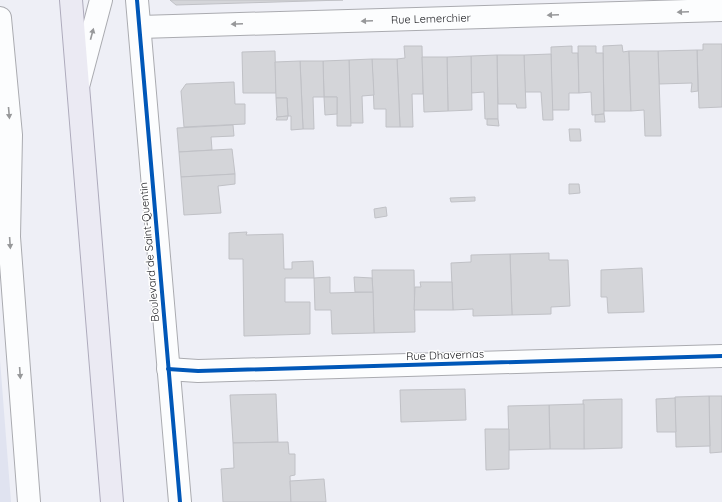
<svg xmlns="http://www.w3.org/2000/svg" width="722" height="502" font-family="Quicksand,sans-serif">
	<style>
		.built { fill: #e0e3f0 }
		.building { fill: #d4d5d9; stroke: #c0c1c6 }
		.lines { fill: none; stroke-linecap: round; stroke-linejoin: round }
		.minor-casing { stroke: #aaabb0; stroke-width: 24 }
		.primary-casing { stroke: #aeabbc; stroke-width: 24 }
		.minor { stroke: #fcfdfe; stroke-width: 22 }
		.primary { stroke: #ebeaf3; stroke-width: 22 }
		.cycleway-casing { stroke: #fff; stroke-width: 6 }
		.cycleway { stroke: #0057b8; stroke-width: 4 }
		.oneway { fill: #97989a }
		.labels { text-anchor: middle; stroke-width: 3; stroke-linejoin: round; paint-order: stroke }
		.street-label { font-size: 11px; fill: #1b1c20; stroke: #fff }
	</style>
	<rect width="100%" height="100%" fill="#eeeff6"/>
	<path class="built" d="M 0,360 L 11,502 L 0,502 Z"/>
	<g class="building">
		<path d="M 170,0 L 343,0 L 176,5 Z"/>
		<path d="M 703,44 L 722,44 L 722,107 L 699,108 L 697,50 L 703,50 Z"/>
		<path d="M 622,45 L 623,52 L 629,51 L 631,111 L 604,111 L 603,46 Z"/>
		<path d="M 404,46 L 422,46 L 423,94 L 412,94 L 413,127 L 400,127 L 397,59 L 405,58 Z"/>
		<path d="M 572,46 L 572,53 L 578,53 L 579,93 L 569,93 L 569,110 L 552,110 L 551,47 Z"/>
		<path d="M 578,46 L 596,46 L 596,53 L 603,53 L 604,114 L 592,115 L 591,92 L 579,93 Z"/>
		<path d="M 697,50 L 698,91 L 691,92 L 692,83 L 659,84 L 658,51 Z"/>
		<path d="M 275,51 L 276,93 L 243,93 L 242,52 Z"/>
		<path d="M 629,51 L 658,51 L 661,136 L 645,136 L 644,110 L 631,111 Z"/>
		<path d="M 551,54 L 553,120 L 543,120 L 541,92 L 525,92 L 524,55 Z"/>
		<path d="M 497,55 L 524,55 L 526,108 L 517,108 L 516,104 L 498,104 Z"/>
		<path d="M 497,55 L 498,119 L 485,119 L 484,92 L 471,93 L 471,56 Z"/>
		<path d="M 471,56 L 472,110 L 448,111 L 447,57 Z"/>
		<path d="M 422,57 L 447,57 L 448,111 L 424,112 Z"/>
		<path d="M 372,59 L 397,59 L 400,127 L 386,127 L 386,109 L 374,109 Z"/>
		<path d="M 372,59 L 374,95 L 362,96 L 363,123 L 350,123 L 349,60 Z"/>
		<path d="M 349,60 L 351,126 L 337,126 L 337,97 L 324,97 L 323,61 Z"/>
		<path d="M 300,61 L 323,61 L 324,97 L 313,97 L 314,129 L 303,129 Z"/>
		<path d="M 300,61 L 303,129 L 291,130 L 291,116 L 288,116 L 287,98 L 276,98 L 275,62 Z"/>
		<path d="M 234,82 L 235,104 L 245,104 L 245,124 L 184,127 L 181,91 L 186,84 Z"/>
		<path d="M 324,97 L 337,97 L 337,114 L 325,115 Z"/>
		<path d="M 276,98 L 287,98 L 288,116 L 277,117 Z"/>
		<path d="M 604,114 L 605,122 L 595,122 L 595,115 Z"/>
		<path d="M 288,116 L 287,120 L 276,120 L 277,117 Z"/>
		<path d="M 487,119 L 498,119 L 499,126 L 487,125 Z"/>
		<path d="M 233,125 L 234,136 L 211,137 L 212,150 L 179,152 L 177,128 Z"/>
		<path d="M 569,129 L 580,129 L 581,141 L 570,141 Z"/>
		<path d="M 232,149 L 235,174 L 181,177 L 179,152 Z"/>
		<path d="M 235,174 L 235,184 L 218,186 L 221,213 L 184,215 L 181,177 Z"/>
		<path d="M 569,184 L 579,184 L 580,193 L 569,194 Z"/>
		<path d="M 475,197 L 475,201 L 451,202 L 450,198 Z"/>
		<path d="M 386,207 L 387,216 L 375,218 L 374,209 Z"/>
		<path d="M 247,232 L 246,235 L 283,234 L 284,269 L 292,269 L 292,262 L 313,261 L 314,278 L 285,278 L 285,302 L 310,302 L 310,334 L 244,336 L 243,259 L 229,259 L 229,233 Z"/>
		<path d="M 549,253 L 549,260 L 568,260 L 570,306 L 551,307 L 551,314 L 512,315 L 510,254 Z"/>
		<path d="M 510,254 L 512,315 L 473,316 L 473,309 L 453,310 L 451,263 L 471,262 L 471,255 Z"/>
		<path d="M 642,268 L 644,312 L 608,313 L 607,297 L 601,297 L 601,270 Z"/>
		<path d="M 372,270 L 414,270 L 415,332 L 374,333 Z"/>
		<path d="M 330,277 L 330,293 L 373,292 L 374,333 L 332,334 L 331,310 L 315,310 L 314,278 Z"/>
		<path d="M 354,277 L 372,278 L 373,292 L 355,292 Z"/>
		<path d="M 420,282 L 452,282 L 453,310 L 414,310 L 415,287 L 421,287 Z"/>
		<path d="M 465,389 L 466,420 L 401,422 L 400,390 Z"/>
		<path d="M 276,394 L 278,442 L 233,443 L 230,395 Z"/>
		<path d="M 709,396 L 722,396 L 722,452 L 710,453 Z"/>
		<path d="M 709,396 L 710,446 L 676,447 L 675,397 Z"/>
		<path d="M 675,398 L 676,432 L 657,432 L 656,399 Z"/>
		<path d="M 622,399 L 622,448 L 584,449 L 583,400 Z"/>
		<path d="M 584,404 L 584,449 L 550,449 L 549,405 Z"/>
		<path d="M 549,405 L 550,449 L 509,450 L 508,406 Z"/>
		<path d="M 485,429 L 509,429 L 509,469 L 486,470 Z"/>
		<path d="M 288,442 L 289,454 L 295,454 L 295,475 L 290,476 L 291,502 L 223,502 L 221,469 L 234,468 L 233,443 Z"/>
		<path d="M 324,479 L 326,502 L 291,502 L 290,481 Z"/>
	</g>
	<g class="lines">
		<g class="minor-casing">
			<g id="minor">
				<path d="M 137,0 L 180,502"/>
				<path d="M 0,18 L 11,135 L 9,237 L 29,502"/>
				<path id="s1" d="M 140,27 L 722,10"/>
				<path d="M 79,83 L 101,0"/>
				<path d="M 168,369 L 198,371 L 722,356"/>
			</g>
		</g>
		<g class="primary-casing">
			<path id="primary" d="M 71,0 L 112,502"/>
		</g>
		<use href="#minor" class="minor"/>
		<use href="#primary" class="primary"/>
		<g class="cycleway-casing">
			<g id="cycleway">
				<path d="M 137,0 L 180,502"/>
				<path d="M 168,369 L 198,371 L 722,356"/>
			</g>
		</g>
		<use href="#cycleway" class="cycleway"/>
	</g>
	<defs><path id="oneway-solid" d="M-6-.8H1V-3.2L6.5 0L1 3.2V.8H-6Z"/></defs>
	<g class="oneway">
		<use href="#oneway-solid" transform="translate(683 12) rotate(178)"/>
		<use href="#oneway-solid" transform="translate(553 15) rotate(178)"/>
		<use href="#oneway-solid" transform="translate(367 21) rotate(178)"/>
		<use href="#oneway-solid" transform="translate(237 24) rotate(178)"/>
		<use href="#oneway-solid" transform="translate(92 34) rotate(-75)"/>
		<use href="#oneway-solid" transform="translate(9 113) rotate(85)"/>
		<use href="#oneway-solid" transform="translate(10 243) rotate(86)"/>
		<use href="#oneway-solid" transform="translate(20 373) rotate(86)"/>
	</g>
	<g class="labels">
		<g class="street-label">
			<text dy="4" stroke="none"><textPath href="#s1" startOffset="291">Rue Lemerchier</textPath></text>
			<text transform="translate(149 252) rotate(-95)" y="4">Boulevard de Saint-Quentin</text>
			<text transform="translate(445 355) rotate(-2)" y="4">Rue Dhavernas</text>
		</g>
	</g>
</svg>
